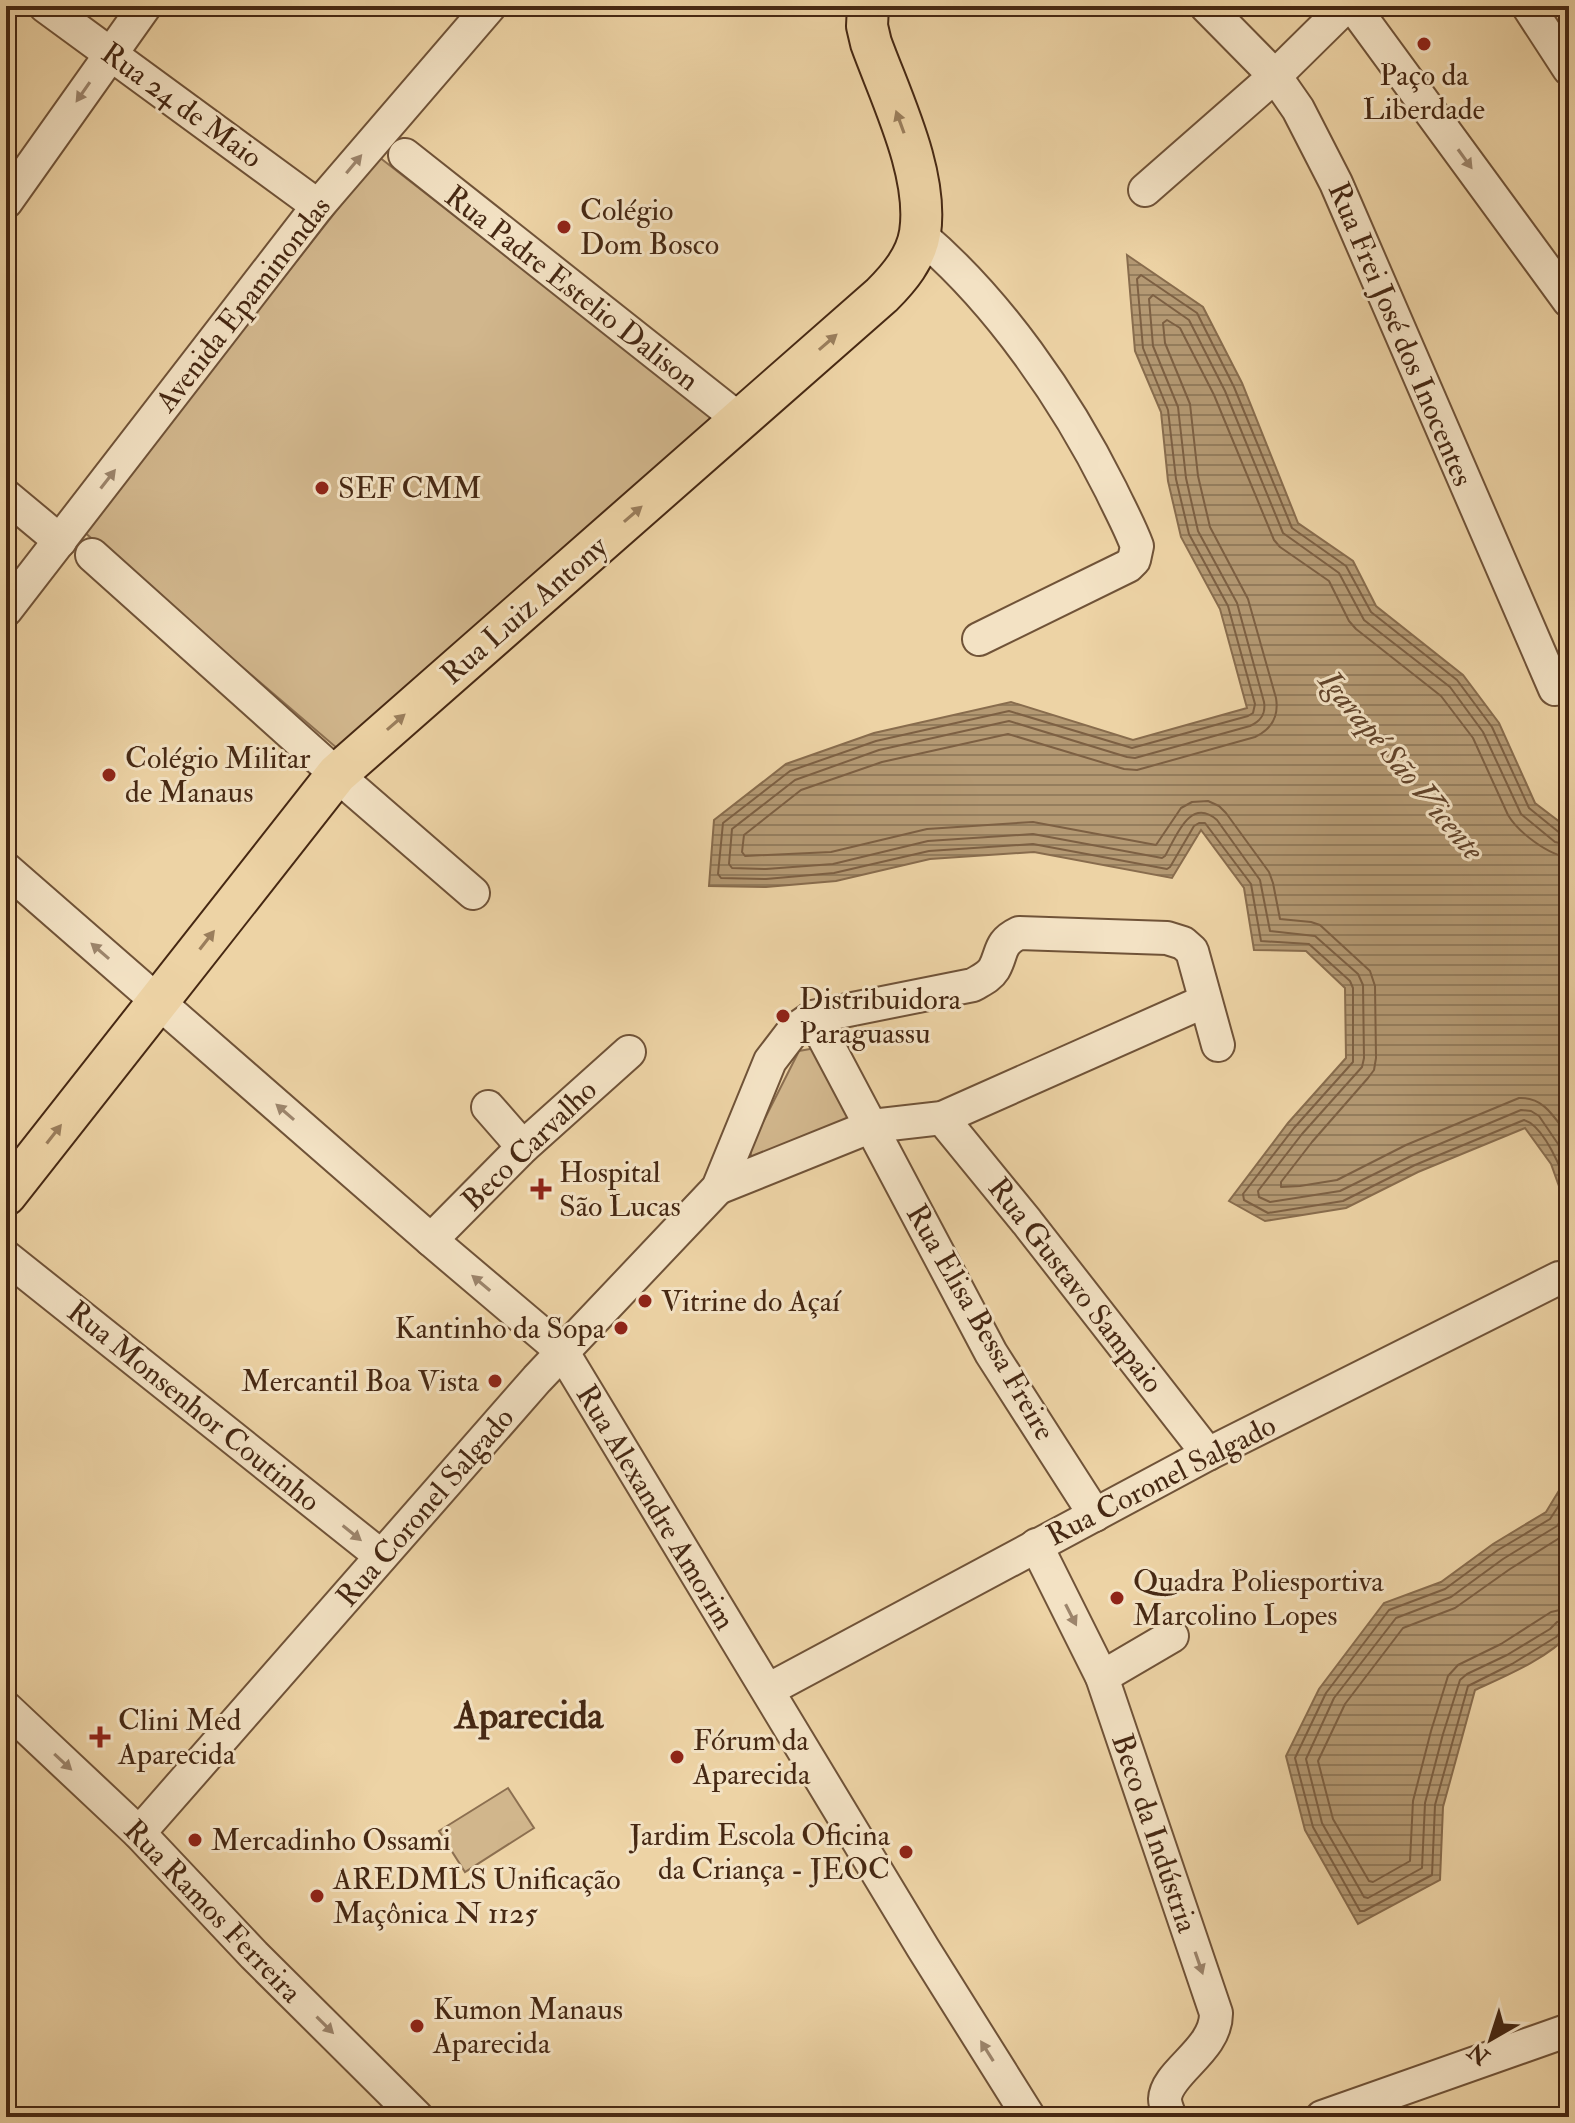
<svg xmlns="http://www.w3.org/2000/svg" width="1575" height="2123" font-family="'IM FELL Double Pica',serif">
	<style>
		.green { fill: #d1b68c; stroke: #8c6f50; stroke-width: 2 }
		.water { fill: url(#water-rules); stroke: #886c4d; stroke-width: 2 }
		.lines { fill: none; stroke-linecap: round; stroke-linejoin: round }
		.shore { stroke: #7d6043; stroke-width: 2 }
		.minor-casing { stroke: #705338; stroke-width: 36 }
		.major-casing { stroke: #462813; stroke-width: 44 }
		.minor { stroke: #f3e2c4; stroke-width: 32 }
		.major { stroke: #edd3a5; stroke-width: 40 }
		.oneway { fill: #9c856c }
		.oneway2 { fill: #9a7e5c }
		.poi-dot { fill: #8f2418; stroke: #f3e2c4; stroke-width: 3 }
		.labels { text-anchor: middle; stroke-width: 6; stroke-linejoin: round; paint-order: stroke }
		.poi-label { font-size: 30px; fill: #462813; stroke: #f3e2c4; text-anchor: start }
		.street-label { font-size: 30px; fill: #462813; stroke: #f3e2c4 }
		.water-label { font-size: 32px; font-style: italic; fill: #62442b; stroke: #f3e2c4 }
		.district-label { font-size: 38px; font-weight: bold; fill: #462813; stroke: #f3e2c4 }
	</style>
	<defs>
		<pattern id="water-rules" width="6" height="5" patternUnits="userSpaceOnUse" patternTransform="scale(2)"><rect width="6" height="5" fill="#b49973"/><path d="M0 2.5h6" fill="none" stroke="#947d5d"/></pattern>
	</defs>
	<rect width="100%" height="100%" fill="#edd3a5"/>
	<filter id="stains"><feTurbulence type="fractalNoise" baseFrequency=".0025" numOctaves="4"/><feColorMatrix values="0 0 0 0 .2 0 0 0 0 .09 0 0 0 0 .02 0 0 0 .5 -.17"/></filter>
	<radialGradient id="worn" r=".72"><stop offset=".6" stop-color="#630" stop-opacity="0"/><stop offset="1" stop-color="#630" stop-opacity=".3"/></radialGradient>
	<g class="green">
		<path d="M 379,157 L 715,419 L 338,749 L 83,531 Z"/>
		<path d="M 821,1047 L 856,1118 L 752,1164 L 750,1148 L 799,1051 Z"/>
		<path d="M 508,1788 L 534,1828 L 465,1872 L 439,1831 Z"/>
	</g>
	<g class="water">
		<path d="M 1127,255 L 1203,307 L 1242,383 L 1298,523 L 1353,561 L 1376,606 L 1463,675 L 1499,723 L 1535,803 L 1569,829 L 1569,1214 L 1551,1164 L 1525,1128 L 1418,1172 L 1346,1208 L 1265,1221 L 1229,1201 L 1288,1123 L 1346,1058 L 1345,988 L 1306,951 L 1254,950 L 1244,888 L 1201,830 L 1172,878 L 1034,852 L 930,859 L 836,881 L 766,887 L 709,886 L 714,820 L 786,764 L 874,733 L 1011,702 L 1133,740 L 1247,708 L 1220,609 L 1181,537 L 1168,481 L 1161,412 L 1135,351 Z"/>
		<path d="M 1569,1474 L 1569,1634 C 1549,1658 1503,1677 1475,1690 L 1443,1807 L 1440,1880 L 1358,1924 L 1305,1830 L 1286,1756 L 1319,1689 L 1384,1603 L 1441,1582 L 1493,1544 L 1546,1512 Z"/>
	</g>
	<g class="lines">
		<g class="shore">
			<path d="M 1569,835 L 1561,834 L 1529,808 L 1492,727 L 1457,680 L 1371,612 L 1346,566 L 1292,528 L 1234,387 L 1197,313 L 1141,275 L 1137,279 L 1143,348 L 1168,410 L 1176,479 L 1189,534 L 1228,606 L 1255,704 L 1253,713 L 1248,716 L 1132,748 L 1009,711 L 876,741 L 790,771 L 723,823 L 718,874 L 721,878 L 766,879 L 834,873 L 929,851 L 1033,844 L 1167,869 L 1170,867 L 1194,826 L 1199,823 L 1205,823 L 1251,884 L 1261,941 L 1309,944 L 1350,981 L 1353,988 L 1353,1062 L 1294,1128 L 1243,1194 L 1244,1200 L 1268,1213 L 1343,1201 L 1415,1165 L 1524,1120 C 1544,1126 1562,1171 1569,1190"/>
			<path d="M 1569,845 L 1555,842 L 1521,814 L 1483,732 L 1450,687 L 1364,620 L 1339,573 L 1283,533 L 1225,391 L 1189,320 L 1153,295 L 1149,299 L 1153,346 L 1178,407 L 1186,478 L 1198,531 L 1237,603 L 1264,702 C 1266,714 1261,721 1250,726 L 1135,758 L 1127,757 L 1009,721 L 879,750 L 795,780 L 732,829 L 729,864 L 732,868 L 766,869 L 833,864 L 928,841 L 1033,834 L 1162,858 L 1165,856 C 1176,837 1190,796 1217,820 L 1260,880 L 1270,931 L 1315,936 L 1358,974 L 1363,985 L 1364,1058 L 1362,1067 L 1302,1134 L 1258,1191 L 1259,1197 L 1270,1202 L 1340,1191 L 1411,1156 L 1521,1110 L 1531,1111 L 1539,1116 L 1569,1160"/>
			<path d="M 1569,857 C 1549,856 1518,832 1508,815 L 1473,738 L 1441,696 L 1356,629 L 1349,621 L 1329,581 L 1280,547 L 1274,540 L 1214,395 L 1180,328 L 1167,320 L 1163,323 L 1165,343 L 1190,404 L 1198,476 L 1210,527 L 1248,599 L 1276,698 C 1279,716 1272,729 1255,737 L 1137,770 L 1124,769 L 1008,734 L 882,762 L 801,790 L 744,835 L 742,852 L 745,856 L 831,852 L 927,829 L 1033,822 L 1156,845 L 1181,808 L 1192,802 L 1208,801 L 1219,806 L 1226,813 L 1269,872 L 1273,883 L 1280,919 L 1311,922 L 1320,925 L 1370,971 L 1375,986 L 1376,1058 L 1374,1070 L 1368,1078 L 1312,1142 L 1281,1182 L 1281,1187 L 1300,1186 L 1337,1180 L 1406,1145 L 1519,1098 C 1545,1097 1555,1119 1569,1137"/>
			<path d="M 1569,1490 L 1550,1519 L 1498,1550 L 1445,1589 L 1389,1610 L 1326,1693 L 1295,1758 L 1313,1827 L 1360,1911 L 1364,1911 L 1432,1875 L 1435,1805 L 1468,1686 L 1512,1664 L 1556,1637 L 1562,1631 L 1569,1630"/>
			<path d="M 1569,1509 L 1557,1526 L 1503,1559 L 1451,1597 L 1396,1618 L 1334,1698 L 1306,1759 L 1322,1823 L 1364,1897 L 1368,1898 L 1422,1868 L 1425,1803 L 1443,1734 L 1460,1680 L 1467,1674 L 1507,1655 L 1550,1629 L 1557,1622 L 1569,1620"/>
			<path d="M 1569,1532 L 1510,1569 L 1455,1608 L 1403,1628 L 1345,1704 L 1318,1761 L 1333,1819 L 1369,1881 L 1373,1882 L 1410,1861 L 1413,1801 L 1431,1731 L 1448,1676 L 1458,1665 L 1501,1644 L 1551,1612 L 1569,1608"/>
		</g>
		<g class="minor-casing">
			<g id="minor">
				<path d="M 45,6 L 318,206"/>
				<path d="M 1206,6 L 1275,76 L 1298,109 L 1336,183 L 1555,689"/>
				<path d="M 1353,6 L 1569,301"/>
				<path d="M 1528,6 L 1569,69"/>
				<path d="M 405,155 L 740,420"/>
				<path d="M 1145,190 L 1275,76 L 1346,6"/>
				<path d="M 6,202 L 145,6"/>
				<path d="M 920,235 C 998,301 1065,398 1111,490 C 1120,509 1130,527 1137,546 L 1134,560 L 1128,566 L 979,639"/>
				<path d="M 6,496 L 60,541"/>
				<path d="M 92,555 L 354,790 L 473,893"/>
				<path d="M 6,610 L 318,206 L 490,6"/>
				<path d="M 6,869 L 431,1240 L 562,1351 L 923,1948 L 1029,2117"/>
				<path d="M 813,1017 L 991,1353 L 1095,1515"/>
				<path d="M 488,1107 L 523,1147"/>
				<path d="M 942,1118 L 1027,1222 L 1208,1454"/>
				<path d="M 718,1188 L 872,1126 L 942,1118 L 1205,1001"/>
				<path d="M 431,1240 L 523,1147 L 629,1052"/>
				<path d="M 6,1257 L 381,1556"/>
				<path d="M 1036,1545 L 1102,1677 L 1216,2013 C 1217,2050 1166,2072 1165,2099 C 1165,2105 1168,2111 1170,2117"/>
				<path d="M 1102,1677 L 1172,1636"/>
				<path d="M 768,1690 L 1208,1454 L 1559,1278"/>
				<path d="M 6,1708 L 139,1833 L 254,1955 L 417,2117"/>
				<path d="M 139,1833 L 537,1379 L 718,1188 L 770,1061 L 793,1031 L 813,1017 L 973,985 C 981,980 989,977 994,969 C 1003,953 998,943 1019,933 L 1167,938 L 1183,943 L 1192,951 L 1218,1045"/>
				<path d="M 1322,2117 L 1569,2030"/>
			</g>
		</g>
		<g class="major-casing">
			<path id="major" d="M 6,1195 L 337,774 L 882,295 C 899,278 916,258 920,233 C 929,174 891,98 871,43 L 867,26 L 868,6"/>
		</g>
		<use href="#minor" class="minor"/>
		<use href="#major" class="major"/>
	</g>
	<defs><path id="oneway-solid" d="M-6-.8H1V-3.2L6.5 0L1 3.2V.8H-6Z" transform="scale(2)"/></defs>
	<g class="oneway">
		<use href="#oneway-solid" transform="translate(83 92) rotate(125)"/>
		<use href="#oneway-solid" transform="translate(1465 159) rotate(54)"/>
		<use href="#oneway-solid" transform="translate(354 164) rotate(-50)"/>
		<use href="#oneway-solid" transform="translate(108 479) rotate(-52)"/>
		<use href="#oneway-solid" transform="translate(100 951) rotate(-139)"/>
		<use href="#oneway-solid" transform="translate(285 1112) rotate(-139)"/>
		<use href="#oneway-solid" transform="translate(481 1283) rotate(-140)"/>
		<use href="#oneway-solid" transform="translate(352 1533) rotate(39)"/>
		<use href="#oneway-solid" transform="translate(1071 1615) rotate(63)"/>
		<use href="#oneway-solid" transform="translate(63 1762) rotate(43)"/>
		<use href="#oneway-solid" transform="translate(1199 1963) rotate(71)"/>
		<use href="#oneway-solid" transform="translate(325 2025) rotate(45)"/>
		<use href="#oneway-solid" transform="translate(987 2051) rotate(-122)"/>
	</g>
	<g class="oneway2">
		<use href="#oneway-solid" transform="translate(900 122) rotate(-110)"/>
		<use href="#oneway-solid" transform="translate(828 342) rotate(-41)"/>
		<use href="#oneway-solid" transform="translate(633 514) rotate(-41)"/>
		<use href="#oneway-solid" transform="translate(396 722) rotate(-41)"/>
		<use href="#oneway-solid" transform="translate(207 940) rotate(-52)"/>
		<use href="#oneway-solid" transform="translate(54 1134) rotate(-52)"/>
	</g>
	<g class="poi-dot">
		<circle cx="1424" cy="44" r="8"/>
		<circle cx="564" cy="227" r="8"/>
		<circle cx="322" cy="488" r="8"/>
		<circle cx="109" cy="775" r="8"/>
		<circle cx="783" cy="1016" r="8"/>
		<path d="M537 1177h8v8h8v8h-8v8h-8v-8h-8v-8h8z"/>
		<circle cx="645" cy="1301" r="8"/>
		<circle cx="621" cy="1328" r="8"/>
		<circle cx="495" cy="1381" r="8"/>
		<circle cx="1117" cy="1598" r="8"/>
		<path d="M96 1725h8v8h8v8h-8v8h-8v-8h-8v-8h8z"/>
		<circle cx="677" cy="1757" r="8"/>
		<circle cx="195" cy="1840" r="8"/>
		<circle cx="906" cy="1852" r="8"/>
		<circle cx="317" cy="1896" r="8"/>
		<circle cx="417" cy="2026" r="8"/>
	</g>
	<g class="labels">
		<g class="poi-label">
			<text x="1424" y="85" text-anchor="middle">Paço da<tspan x="1424" dy="34">Liberdade</tspan></text>
			<text x="580" y="220">Colégio<tspan x="580" dy="34">Dom Bosco</tspan></text>
			<text x="338" y="498">SEF CMM</text>
			<text x="125" y="768">Colégio Militar<tspan x="125" dy="34">de Manaus</tspan></text>
			<text x="799" y="1009">Distribuidora<tspan x="799" dy="34">Paraguassu</tspan></text>
			<text x="559" y="1182">Hospital<tspan x="559" dy="34">São Lucas</tspan></text>
			<text x="661" y="1311">Vitrine do Açaí</text>
			<text x="605" y="1338" text-anchor="end">Kantinho da Sopa</text>
			<text x="479" y="1391" text-anchor="end">Mercantil Boa Vista</text>
			<text x="1133" y="1591">Quadra Poliesportiva<tspan x="1133" dy="34">Marcolino Lopes</tspan></text>
			<text x="118" y="1730">Clini Med<tspan x="118" dy="34">Aparecida</tspan></text>
			<text x="693" y="1750">Fórum da<tspan x="693" dy="34">Aparecida</tspan></text>
			<text x="890" y="1845" text-anchor="end">Jardim Escola Oficina<tspan x="890" dy="34">da Criança - JEOC</tspan></text>
			<text x="211" y="1850">Mercadinho Ossami</text>
			<text x="333" y="1889">AREDMLS Unificação<tspan x="333" dy="34">Maçônica N 1125</tspan></text>
			<text x="433" y="2019">Kumon Manaus<tspan x="433" dy="34">Aparecida</tspan></text>
		</g>
		<g class="street-label">
			<text transform="translate(182 105) rotate(36)" y="10">Rua 24 de Maio</text>
			<text transform="translate(572 288) rotate(38)" y="10">Rua Padre Estelio Dalison</text>
			<text transform="translate(243 304) rotate(-52)" y="10">Avenida Epaminondas</text>
			<text transform="translate(1401 334) rotate(67)" y="10">Rua Frei José dos Inocentes</text>
			<text transform="translate(524 610) rotate(-41)" y="10">Rua Luiz Antony</text>
			<text transform="translate(529 1145) rotate(-44)" y="10">Beco Carvalho</text>
			<text transform="translate(1076 1285) rotate(52)" y="10">Rua Gustavo Sampaio</text>
			<text transform="translate(981 1322) rotate(60)" y="10">Rua Elisa Bessa Freire</text>
			<text transform="translate(194 1406) rotate(39)" y="10">Rua Monsenhor Coutinho</text>
			<text transform="translate(1161 1480) rotate(-27)" y="10">Rua Coronel Salgado</text>
			<text transform="translate(425 1507) rotate(-49)" y="10">Rua Coronel Salgado</text>
			<text transform="translate(656 1507) rotate(59)" y="10">Rua Alexandre Amorim</text>
			<text transform="translate(1155 1833) rotate(71)" y="10">Beco da Indústria</text>
			<text transform="translate(213 1911) rotate(46)" y="10">Rua Ramos Ferreira</text>
		</g>
		<g class="water-label">
			<text transform="translate(1402 765) rotate(50)" y="11">Igarapé São Vicente</text>
		</g>
		<g class="district-label">
			<text x="529" y="1728">Aparecida</text>
		</g>
	</g>
	<rect width="1575" height="2123" fill="none" stroke="#edd3a5" stroke-width="32"/>
	<rect x="8" y="8" width="1559" height="2107" fill="none" stroke="#462813" stroke-width="4"/>
	<rect x="16" y="16" width="1543" height="2091" fill="none" stroke="#462813" stroke-width="2"/>
	<g transform="translate(1491 2039) rotate(219)" stroke="#f3e2c4" stroke-width="6" paint-order="stroke">
	<path d="M0-6L14 30L0 20L-14 30Z" fill="#462813"/>
	<text y="-12" font-size="22" font-weight="bold" text-anchor="middle" fill="#462813">N</text>
	</g>
	<rect width="100%" height="100%" filter="url(#stains)"/>
	<rect width="100%" height="100%" fill="url(#worn)"/>
</svg>
